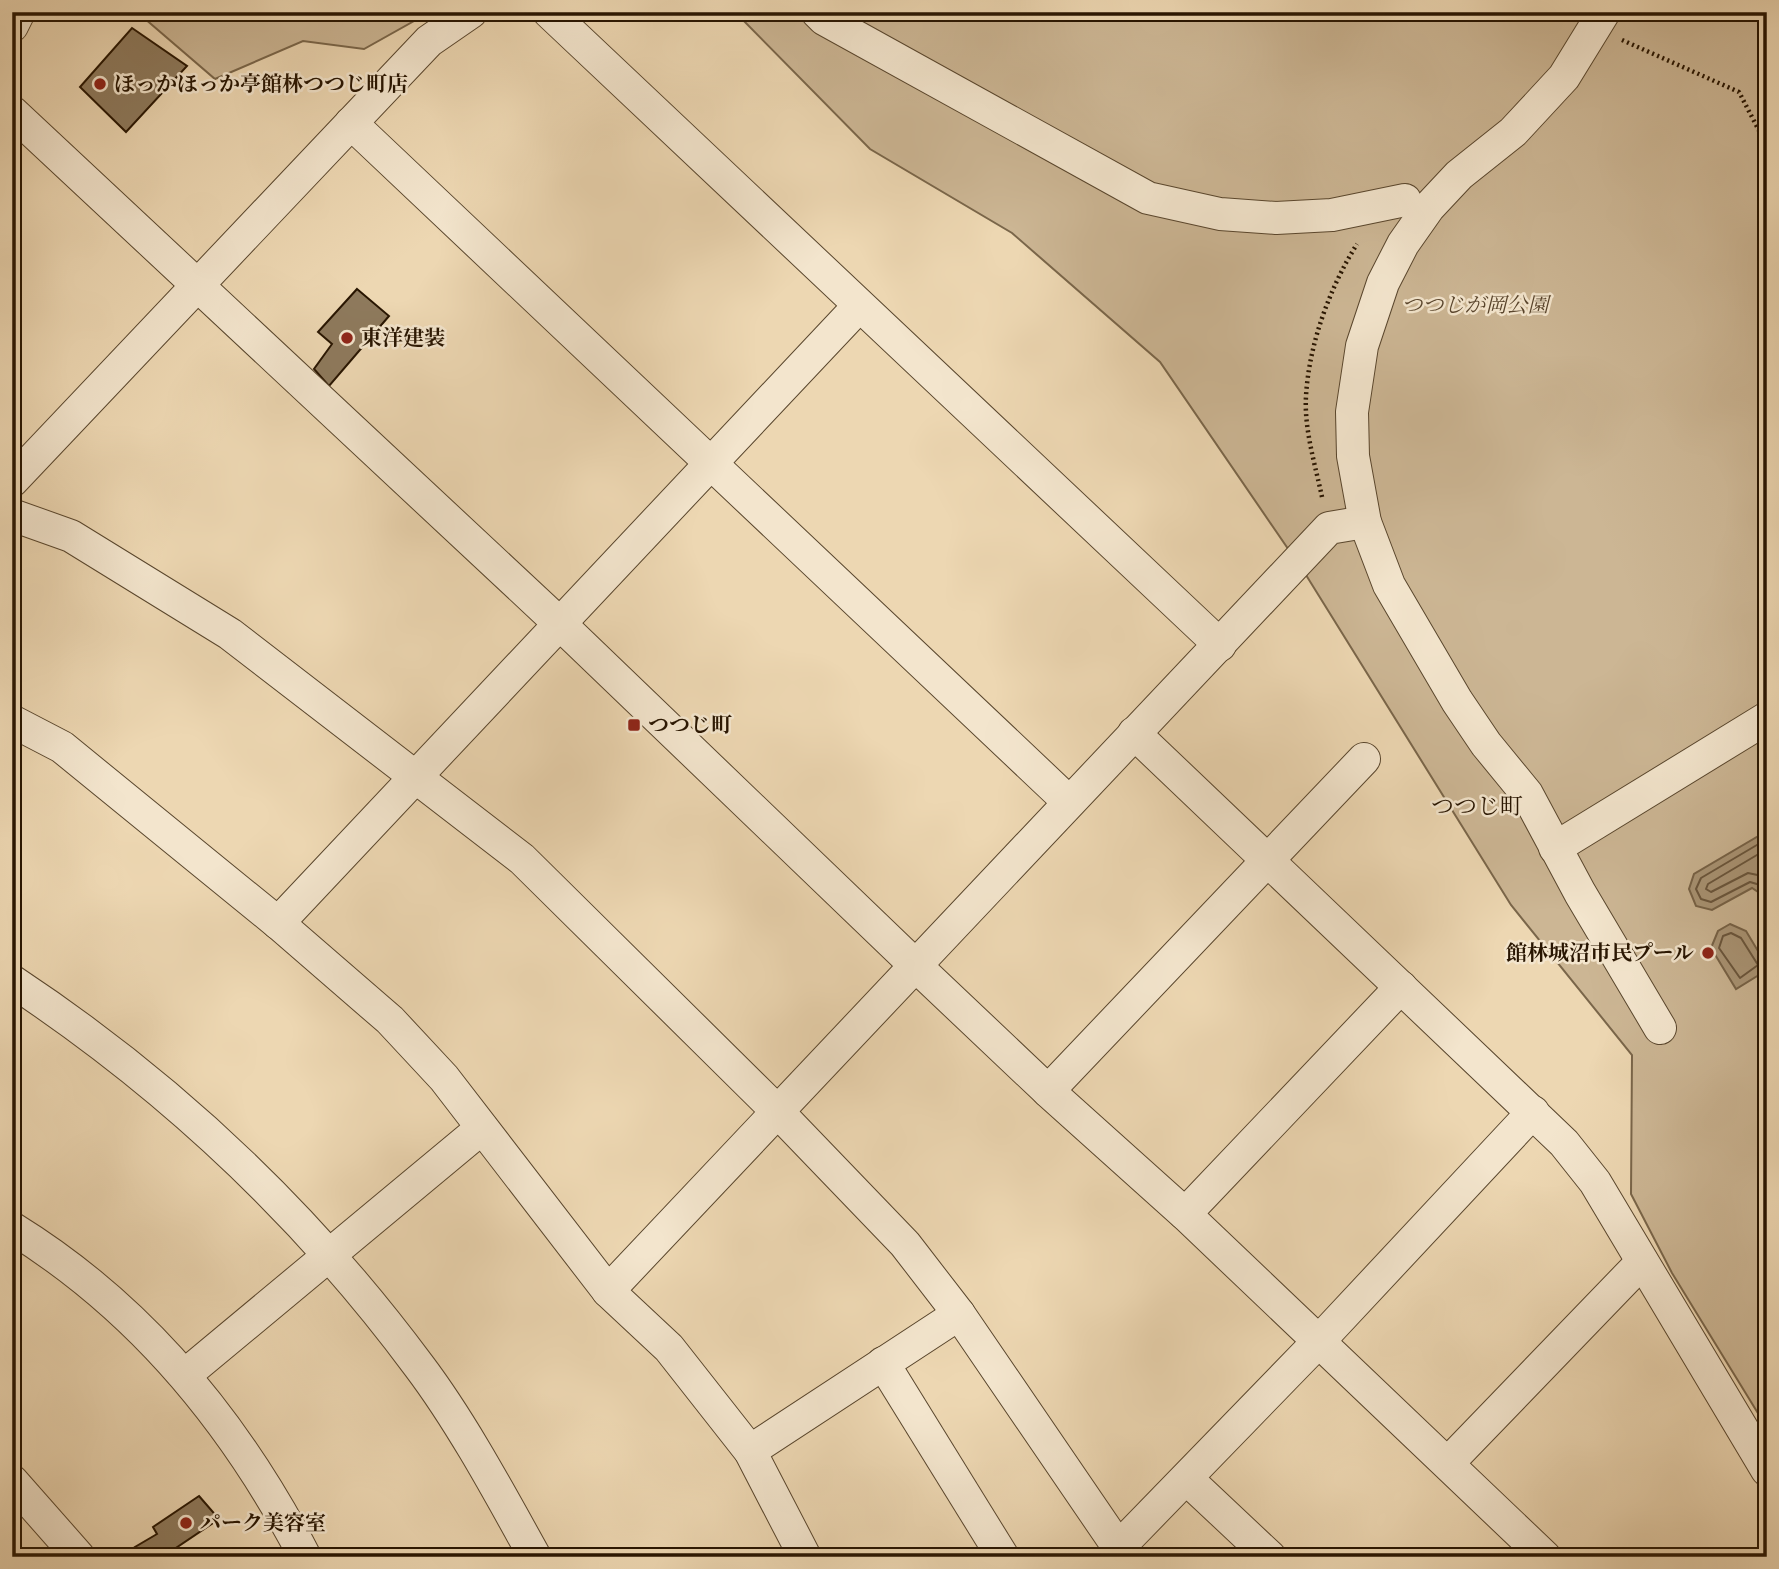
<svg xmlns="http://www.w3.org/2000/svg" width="1779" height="1569" font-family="'IM FELL Great Primer','Noto Serif JP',serif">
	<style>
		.green { fill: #ccb694; stroke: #7a664a; stroke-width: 2 }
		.water { fill: #aa9576; stroke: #766247; stroke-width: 2 }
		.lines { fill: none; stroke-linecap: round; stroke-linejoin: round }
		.shore { stroke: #69553c; stroke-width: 2 }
		.building { fill: #8e7a5d; stroke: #281501; stroke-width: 2 }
		.minor-casing { stroke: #59462d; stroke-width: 34 }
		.path { stroke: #281501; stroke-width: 4.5; stroke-dasharray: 2 3.5; stroke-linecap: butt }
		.minor { stroke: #f3e5cd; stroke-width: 32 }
		.poi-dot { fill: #8f2418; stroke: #f3e5cd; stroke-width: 2.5 }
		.labels { text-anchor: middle; stroke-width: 5; stroke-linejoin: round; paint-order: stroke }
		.poi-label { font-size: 21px; font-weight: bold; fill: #281501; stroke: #f3e5cd; text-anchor: start }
		.park-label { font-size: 21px; font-style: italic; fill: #59452d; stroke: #f3e5cd }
		.neighbourhood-label { font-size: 23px; fill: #281501; stroke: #f3e5cd }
	</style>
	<rect width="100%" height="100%" fill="#edd7b2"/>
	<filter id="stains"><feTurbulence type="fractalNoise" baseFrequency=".00286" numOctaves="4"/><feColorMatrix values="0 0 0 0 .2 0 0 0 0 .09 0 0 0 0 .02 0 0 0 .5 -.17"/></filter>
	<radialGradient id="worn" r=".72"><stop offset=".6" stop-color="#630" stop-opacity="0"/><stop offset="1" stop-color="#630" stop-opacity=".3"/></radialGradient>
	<g class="green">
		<path d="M 137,12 L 430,12 L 364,49 L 303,41 L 215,79 Z"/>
		<path d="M 735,12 L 1767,12 L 1767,1428 L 1672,1273 L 1631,1194 L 1632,1055 L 1511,905 L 1306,575 L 1160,362 L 1012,233 L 870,149 Z"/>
	</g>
	<g class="water">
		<path d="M 1767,831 L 1767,898 L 1752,888 L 1712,910 L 1696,906 L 1689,889 L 1694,874 Z"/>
		<path d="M 1730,924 L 1746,931 L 1767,966 L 1767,970 L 1736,989 L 1711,948 L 1718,931 Z"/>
	</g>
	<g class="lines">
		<g class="shore">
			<path d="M 1767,839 L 1701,878 L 1696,889 L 1701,899 L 1711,902 L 1750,882 L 1767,887"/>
			<path d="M 1767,849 L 1708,884 L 1706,889 L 1711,892 L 1748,873 L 1767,877"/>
			<path d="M 1731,933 L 1741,938 L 1758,965 L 1740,978 L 1719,948 L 1723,936 Z"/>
		</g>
	</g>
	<g class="building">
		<path d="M 132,28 L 187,66 L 126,132 L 80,87 Z"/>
		<path d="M 357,289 L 389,316 L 329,386 L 314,369 L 332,344 L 318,332 Z"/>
		<path d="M 199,1496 L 219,1519 L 173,1550 L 175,1557 L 143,1557 L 135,1547 L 157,1534 L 153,1527 Z"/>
	</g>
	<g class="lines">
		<g class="minor-casing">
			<g id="minor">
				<path d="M 549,12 L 1220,645"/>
				<path d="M 817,12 L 824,19 L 1148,198 L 1220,214 L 1276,218 L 1332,215 L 1405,200"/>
				<path d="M 1604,12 L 1564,77 L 1513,132 L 1459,175 L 1429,207 L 1403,244 L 1383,283 L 1362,346 L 1352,412 L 1353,456 L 1365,522 L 1389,585 L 1457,701 L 1486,744 L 1527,794 L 1580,893 L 1660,1028"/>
				<path d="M 12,26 L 19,12"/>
				<path d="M 12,112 L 559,623 L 916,966 L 1048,1091 L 1185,1214 L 1545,1557"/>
				<path d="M 351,123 L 1069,802"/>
				<path d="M 12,481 L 429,41 L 471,12"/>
				<path d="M 12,515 L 71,536 L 230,634 L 522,859 L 778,1112 L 905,1244 L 959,1314 L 1125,1557"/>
				<path d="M 12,721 L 62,747 L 278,923 L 390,1020 L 444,1078 L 608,1291 L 669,1348 L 750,1451 L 805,1557"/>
				<path d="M 1134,733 L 1564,1143 L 1595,1182 L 1767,1470"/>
				<path d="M 1555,848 L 1767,718"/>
				<path d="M 278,923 L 859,306"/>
				<path d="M 12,981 C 169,1085 307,1215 419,1366 C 462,1423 500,1494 535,1557"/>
				<path d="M 1048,1091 L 1364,759"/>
				<path d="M 1185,1214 L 1401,987"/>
				<path d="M 12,1228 C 140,1307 236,1424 305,1557"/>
				<path d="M 608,1291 L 1329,528 L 1365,522"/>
				<path d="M 883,1363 L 1003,1557"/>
				<path d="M 185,1375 L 482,1128"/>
				<path d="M 750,1451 L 959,1314"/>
				<path d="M 1449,1462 L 1642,1262"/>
				<path d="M 1187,1479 L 1270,1557"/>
				<path d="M 12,1481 L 79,1557"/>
				<path d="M 1119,1547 L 1319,1341 L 1533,1112"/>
			</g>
		</g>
		<g class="path">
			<path d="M 1622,40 L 1739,92 L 1767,146"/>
			<path d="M 1322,497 C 1315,464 1304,429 1306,396 C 1309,344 1330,287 1357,244"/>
		</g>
		<use href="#minor" class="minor"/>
	</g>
	<g class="poi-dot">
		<circle cx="100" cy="84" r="7"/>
		<circle cx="347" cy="338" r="7"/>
		<rect x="627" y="718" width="14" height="14" rx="3.5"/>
		<circle cx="1708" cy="953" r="7"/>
		<circle cx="186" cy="1523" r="7"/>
	</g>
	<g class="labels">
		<g class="poi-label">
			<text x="114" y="91">ほっかほっか亭館林つつじ町店</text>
			<text x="361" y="345">東洋建装</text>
			<text x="648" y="732">つつじ町</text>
			<text x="1694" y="960" text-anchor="end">館林城沼市民プール</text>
			<text x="200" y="1530">パーク美容室</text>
		</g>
		<g class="park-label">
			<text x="1475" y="312">つつじが岡公園</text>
		</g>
		<g class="neighbourhood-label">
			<text x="1477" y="814">つつじ町</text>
		</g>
	</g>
	<rect width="1779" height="1569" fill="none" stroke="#edd7b2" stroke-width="42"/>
	<rect x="14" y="14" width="1751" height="1541" fill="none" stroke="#281501" stroke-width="3.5"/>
	<rect x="21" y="21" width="1737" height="1527" fill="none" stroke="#281501" stroke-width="2"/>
	<rect width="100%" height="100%" filter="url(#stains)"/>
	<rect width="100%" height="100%" fill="url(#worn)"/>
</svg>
